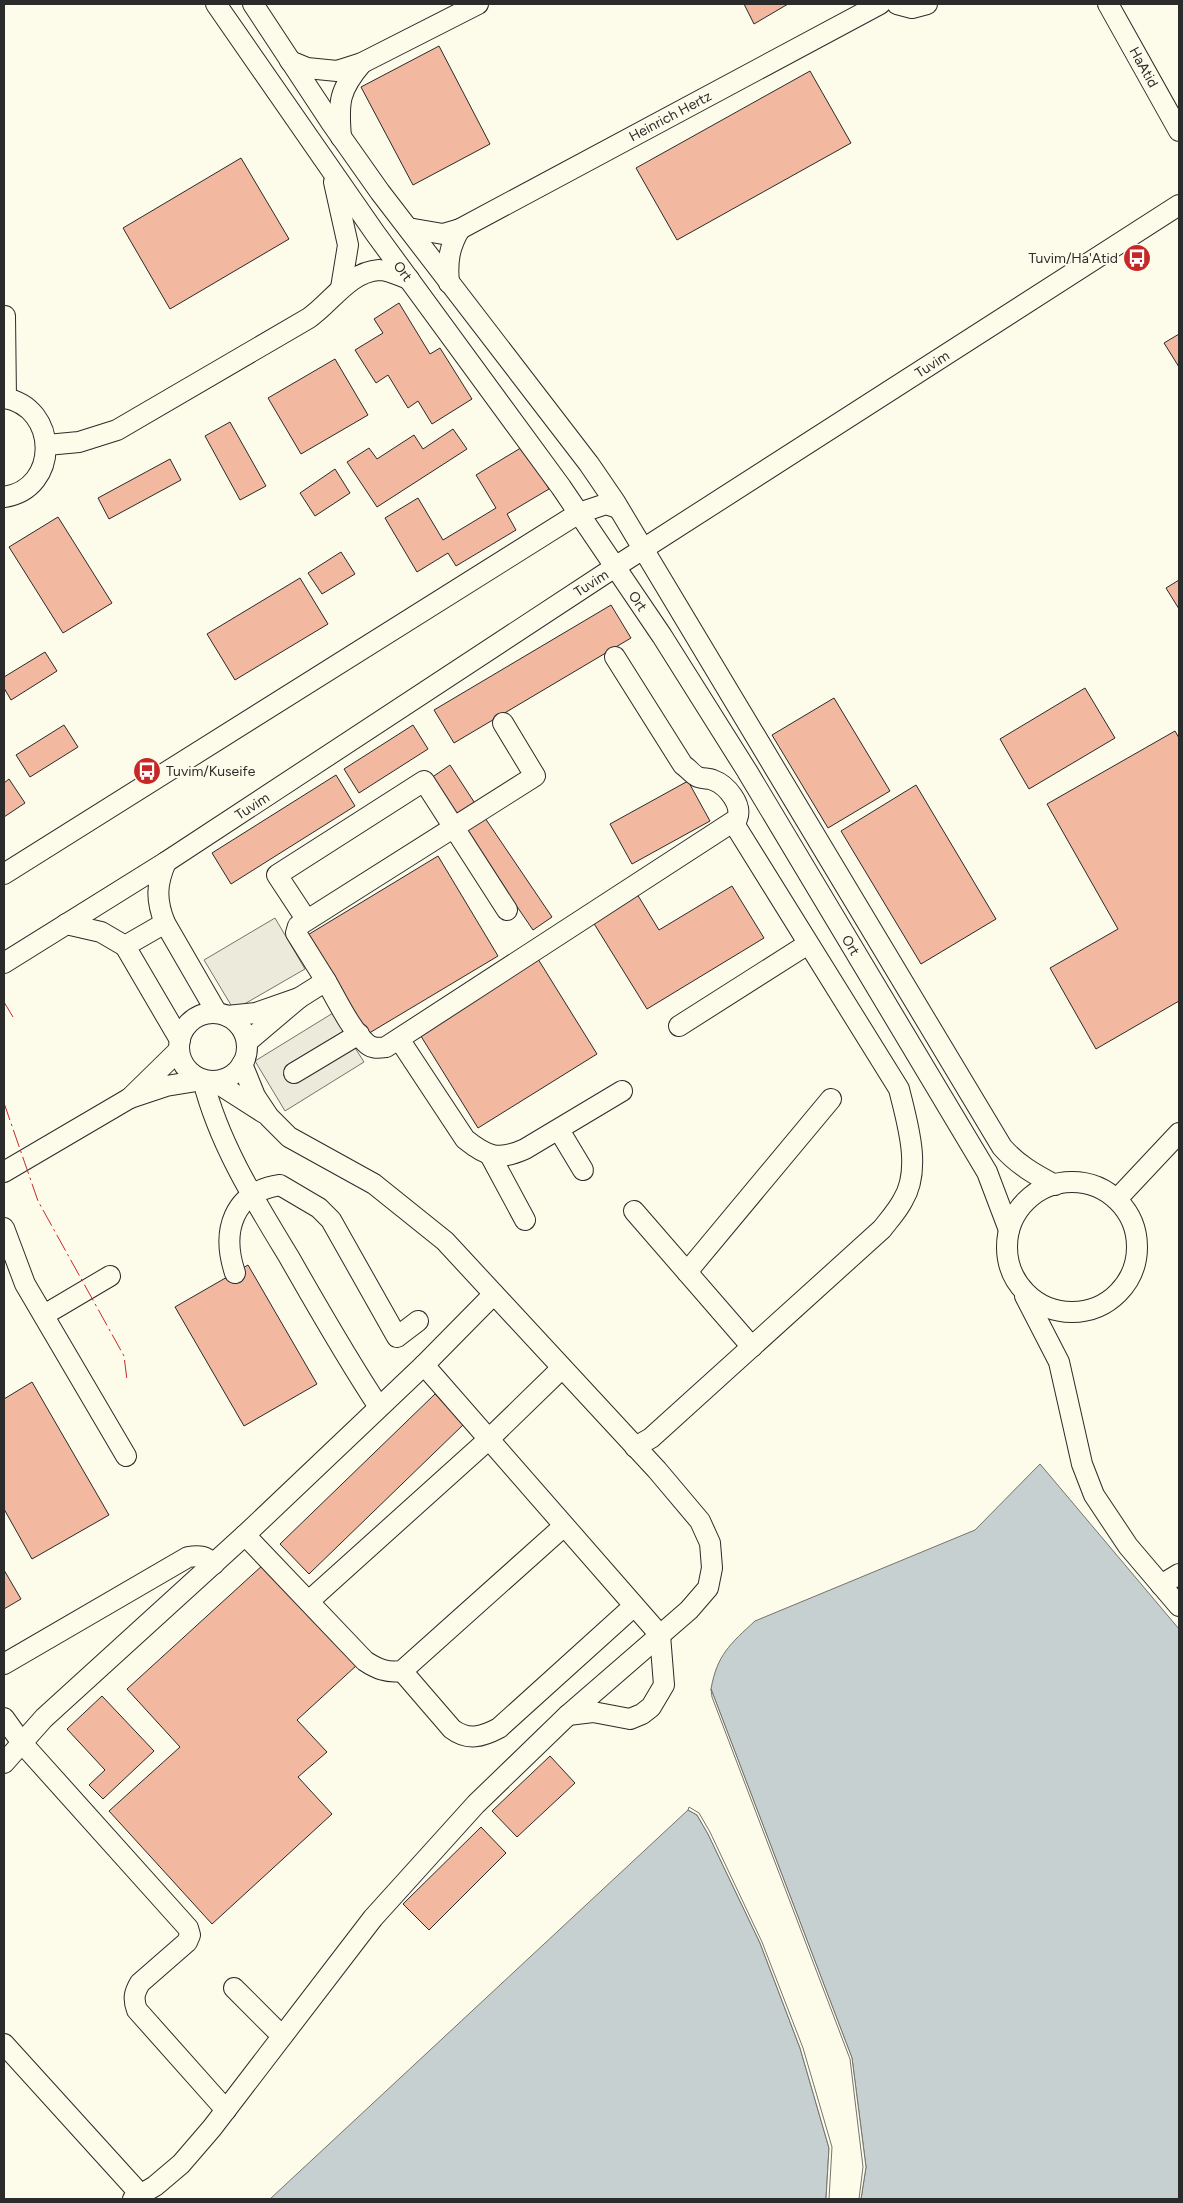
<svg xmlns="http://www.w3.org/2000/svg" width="1183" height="2203" font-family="Figtree,sans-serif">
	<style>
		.parking { fill: #eceadb; stroke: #74746e }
		.water { fill: #c7d0d0; stroke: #74746e }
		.pier { fill: #fdfbea; stroke: #74746e }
		.building { fill: #f2b8a0; stroke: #2b2b2b }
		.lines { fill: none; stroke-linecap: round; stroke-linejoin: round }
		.minor-casing { stroke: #2b2b2b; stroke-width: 22 }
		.minor { stroke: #fdfbea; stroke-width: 20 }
		.power { stroke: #c62828; stroke-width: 1; stroke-dasharray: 18 4 2.5 4; stroke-linecap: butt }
		.labels { text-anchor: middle; stroke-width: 4; stroke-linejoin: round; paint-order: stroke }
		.street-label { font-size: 14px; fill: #2b2b2b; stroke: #fdfbea }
		.poi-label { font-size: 14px; fill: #2b2b2b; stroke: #fdfbea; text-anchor: end }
	</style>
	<rect width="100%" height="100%" fill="#fdfbea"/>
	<g class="parking">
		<path d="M 275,918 L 305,969 L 234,1010 L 204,960 Z"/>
		<path d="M 333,1013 L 364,1062 L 285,1111 L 255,1061 Z"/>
	</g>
	<g class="water">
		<path d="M 1040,1464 L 1179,1629 L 1179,2199 L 861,2199 L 866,2167 L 852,2058 L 711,1689 C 717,1655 730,1644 755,1621 L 975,1530 Z"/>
		<path d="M 688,1810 L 697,1815 L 708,1834 L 760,1943 L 800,2048 L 829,2148 L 826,2199 L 270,2199 Z"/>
	</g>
	<g class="pier">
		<path d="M 711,1689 L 852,2058 L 866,2167 L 861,2199 L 859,2199 L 863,2167 L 850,2059 L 712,1697 Z"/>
		<path d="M 689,1807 L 699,1813 L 710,1832 L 762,1942 L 803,2048 L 832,2147 L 829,2199 L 826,2199 L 829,2148 L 800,2048 L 760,1943 L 708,1834 L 697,1815 L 688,1810 Z"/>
	</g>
	<g class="building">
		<path d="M 744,4 L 788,4 L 754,24 Z"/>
		<path d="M 439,46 L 490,144 L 413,185 L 361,87 Z"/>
		<path d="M 810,71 L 851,143 L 677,240 L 636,168 Z"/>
		<path d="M 241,158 L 289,239 L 170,309 L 123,228 Z"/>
		<path d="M 399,303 L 430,354 L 440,348 L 472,399 L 432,424 L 418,401 L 408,408 L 388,375 L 376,383 L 355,350 L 383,333 L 374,319 Z"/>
		<path d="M 1179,334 L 1179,367 L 1164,343 Z"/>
		<path d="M 335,359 L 368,415 L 301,454 L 268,398 Z"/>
		<path d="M 230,422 L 266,486 L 240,500 L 205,436 Z"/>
		<path d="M 453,429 L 467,449 L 377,507 L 347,462 L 369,448 L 377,459 L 414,435 L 423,449 Z"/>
		<path d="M 524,446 L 549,489 L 507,514 L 516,530 L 456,566 L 448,553 L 417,572 L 385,518 L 418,498 L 443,540 L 496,508 L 476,475 Z"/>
		<path d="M 170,459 L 181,480 L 109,519 L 98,498 Z"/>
		<path d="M 335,469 L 350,493 L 315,516 L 300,493 Z"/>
		<path d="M 58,517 L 112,603 L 63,633 L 9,547 Z"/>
		<path d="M 341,552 L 355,574 L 322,594 L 308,573 Z"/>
		<path d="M 300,578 L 328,624 L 235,680 L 207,634 Z"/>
		<path d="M 1179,580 L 1179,609 L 1166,588 Z"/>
		<path d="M 611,605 L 631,638 L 454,743 L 434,710 Z"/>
		<path d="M 45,652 L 57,671 L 11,700 L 4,688 L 4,677 Z"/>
		<path d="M 1085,688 L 1115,738 L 1029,789 L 1000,739 Z"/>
		<path d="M 834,698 L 890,791 L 828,828 L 772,735 Z"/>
		<path d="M 64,725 L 78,747 L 30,777 L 16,755 Z"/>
		<path d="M 413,725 L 428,749 L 359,793 L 344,769 Z"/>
		<path d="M 1175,731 L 1179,738 L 1179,1001 L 1096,1049 L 1050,968 L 1118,929 L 1047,804 Z"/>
		<path d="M 450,765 L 478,808 L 458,821 L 431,778 Z"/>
		<path d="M 336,775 L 355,806 L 231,884 L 212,853 Z"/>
		<path d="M 9,779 L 25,803 L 4,817 L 4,783 Z"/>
		<path d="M 688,781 L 710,821 L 632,864 L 610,824 Z"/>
		<path d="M 916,785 L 996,919 L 921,964 L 841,831 Z"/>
		<path d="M 485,818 L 552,917 L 533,930 L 466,832 Z"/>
		<path d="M 438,856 L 498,956 L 366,1035 L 306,936 Z"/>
		<path d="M 732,886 L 764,938 L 647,1009 L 593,922 L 637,894 L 659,930 Z"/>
		<path d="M 538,959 L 597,1054 L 478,1128 L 419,1033 Z"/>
		<path d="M 248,1265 L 317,1384 L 244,1426 L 175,1307 Z"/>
		<path d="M 32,1382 L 109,1515 L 32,1559 L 4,1509 L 4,1399 Z"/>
		<path d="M 435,1394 L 464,1424 L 309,1574 L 280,1544 Z"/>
		<path d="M 264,1564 L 357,1665 L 297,1720 L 327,1752 L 298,1777 L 332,1814 L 212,1924 L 109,1811 L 180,1747 L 127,1689 Z"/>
		<path d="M 4,1570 L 21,1599 L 4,1609 Z"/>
		<path d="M 102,1696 L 154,1751 L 103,1799 L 89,1785 L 105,1770 L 67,1729 Z"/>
		<path d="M 550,1756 L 575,1783 L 517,1837 L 492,1811 Z"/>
		<path d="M 481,1827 L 506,1853 L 429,1930 L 403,1904 Z"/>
	</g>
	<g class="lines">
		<g class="minor-casing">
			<g id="minor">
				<path d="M 216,4 L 375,233 L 561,487 L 662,636 L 747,771 L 987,1172 L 1009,1230"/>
				<path d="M 253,4 L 332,124 L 380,192 L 589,464 L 615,502 L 1002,1147 C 1018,1165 1034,1174 1055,1185"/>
				<path d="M 897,4 L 912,8 L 927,4"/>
				<path d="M 1108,4 L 1179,131"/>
				<path d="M 290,61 L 307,68 L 337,71 L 362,63 L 478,4"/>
				<path d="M 341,137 C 338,102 339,90 362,63"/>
				<path d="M 334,182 L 348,245 L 341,288"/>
				<path d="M 408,228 L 443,234 L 460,229 L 880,4"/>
				<path d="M 449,283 C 447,262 449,247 460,229"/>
				<path d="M 5,316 L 6,398"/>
				<path d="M 4,398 C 59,407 60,489 4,497"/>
				<path d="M 47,445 L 79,442 L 117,430 L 309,318 C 332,302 349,272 379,270 C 389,270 400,276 409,279"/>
				<path d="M 166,862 C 156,884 156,901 165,923 L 217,1013"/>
				<path d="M 4,874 L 579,513 L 606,504 L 618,508"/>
				<path d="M 306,919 L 277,875 L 424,781 L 507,910"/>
				<path d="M 66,924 L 101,932 L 125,946 L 180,1040"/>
				<path d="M 125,946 L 165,923"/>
				<path d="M 4,963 L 166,862 L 615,567 L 1179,205"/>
				<path d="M 326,981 L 296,933 L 298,926 L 535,776 L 503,723"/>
				<path d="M 299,998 L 326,981 C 337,1000 351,1030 367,1044 C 373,1049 379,1048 386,1047 L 737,819 C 743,805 727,785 713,780 C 709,778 703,779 698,777 C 693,775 688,768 683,765 L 615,657"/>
				<circle cx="213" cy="1047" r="34"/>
				<path d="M 227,1016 L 256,1013 L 299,998 L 247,1042"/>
				<path d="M 679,1026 L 808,944"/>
				<path d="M 399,1039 L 465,1139 C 487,1157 499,1161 525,1149 L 622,1091"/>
				<path d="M 179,1050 L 130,1098 L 166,1086 L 203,1080 C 219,1144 255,1201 289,1257 C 318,1308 347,1359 379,1407"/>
				<path d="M 294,1073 L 359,1034"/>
				<path d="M 214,1081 L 264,1113"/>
				<path d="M 559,1130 L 583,1170"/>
				<path d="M 490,1155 L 525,1220"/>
				<path d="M 4,1172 L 130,1098"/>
				<circle cx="1072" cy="1247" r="65"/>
				<path d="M 1117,1199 L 1179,1133"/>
				<path d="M 634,1211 L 752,1347"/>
				<path d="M 4,1228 L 25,1284 L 126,1456"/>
				<path d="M 687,1272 L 831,1099"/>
				<path d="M 235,1273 C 221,1231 233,1192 280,1185 L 319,1208 L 331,1220 L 397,1337 L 418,1321"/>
				<path d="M 1025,1296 L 1059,1362 L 1082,1464 L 1094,1495 L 1128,1546 L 1179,1606"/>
				<path d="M 44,1315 L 110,1276"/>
				<path d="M 424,1365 L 660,1635 L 664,1685 L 651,1707 L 642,1714 L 630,1719 L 593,1712 L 568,1715"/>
				<path d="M 635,1447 L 651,1438 L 882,1229 C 889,1220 898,1210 903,1200 C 922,1169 907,1122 899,1089 L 733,822"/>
				<path d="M 245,1535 L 365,1661 C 377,1669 387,1673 402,1671 L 564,1526"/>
				<path d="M 1161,1585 L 1179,1574"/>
				<path d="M 309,1601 L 489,1439 L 562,1368"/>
				<path d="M 4,1664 L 188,1557 C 200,1555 205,1556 214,1564"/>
				<path d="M 402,1671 L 452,1729 C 468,1741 482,1737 499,1728 L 634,1606"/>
				<path d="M 4,1718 L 22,1743 L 188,1928 L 190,1935 L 187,1942 L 140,1983 C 134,1993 133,1999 137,2010 L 226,2110"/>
				<path d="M 4,1763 L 44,1718 L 245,1535 L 424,1365 L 494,1294"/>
				<path d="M 234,1988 L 282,2036"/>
				<path d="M 4,2044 L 141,2195"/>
				<path d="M 133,2199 L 155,2186 L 181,2164 L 212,2128 L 373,1918 L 476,1804 L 568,1715 L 689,1610 L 708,1588 L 712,1568 L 710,1543 L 700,1521 L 657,1470 L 445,1241 L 374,1184 L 289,1137 L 269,1117 L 255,1096 L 242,1064"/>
			</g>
		</g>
		<use href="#minor" class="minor"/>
		<g class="power">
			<path d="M 4,1002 L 13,1017"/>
			<path d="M 4,1103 L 38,1201 L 124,1356 L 127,1380"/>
		</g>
	</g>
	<defs>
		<g id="bus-disc" transform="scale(1.4375)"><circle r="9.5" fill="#c62828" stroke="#fdfbea"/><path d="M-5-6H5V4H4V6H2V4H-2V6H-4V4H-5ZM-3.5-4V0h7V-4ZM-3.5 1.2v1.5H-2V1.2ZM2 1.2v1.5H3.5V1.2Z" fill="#fff"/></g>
	</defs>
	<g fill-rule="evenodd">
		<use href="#bus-disc" x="1137" y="258"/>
		<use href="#bus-disc" x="147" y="771"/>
	</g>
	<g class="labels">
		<g class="street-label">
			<text transform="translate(1144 67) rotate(61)" y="5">HaAtid</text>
			<text transform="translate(670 116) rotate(-28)" y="5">Heinrich Hertz</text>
			<text transform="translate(403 271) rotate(53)" y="5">Ort</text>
			<text transform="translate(932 364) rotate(-33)" y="5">Tuvim</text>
			<text transform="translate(591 583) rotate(-33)" y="5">Tuvim</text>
			<text transform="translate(638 601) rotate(56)" y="5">Ort</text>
			<text transform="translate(252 806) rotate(-33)" y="5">Tuvim</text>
			<text transform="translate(851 945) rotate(59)" y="5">Ort</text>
		</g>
		<g class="poi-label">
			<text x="1118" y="263">Tuvim/Ha'Atid</text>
			<text x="166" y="776" text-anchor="start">Tuvim/Kuseife</text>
		</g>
	</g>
	<rect width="1183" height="2203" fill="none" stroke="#2b2b2b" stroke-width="10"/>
</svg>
